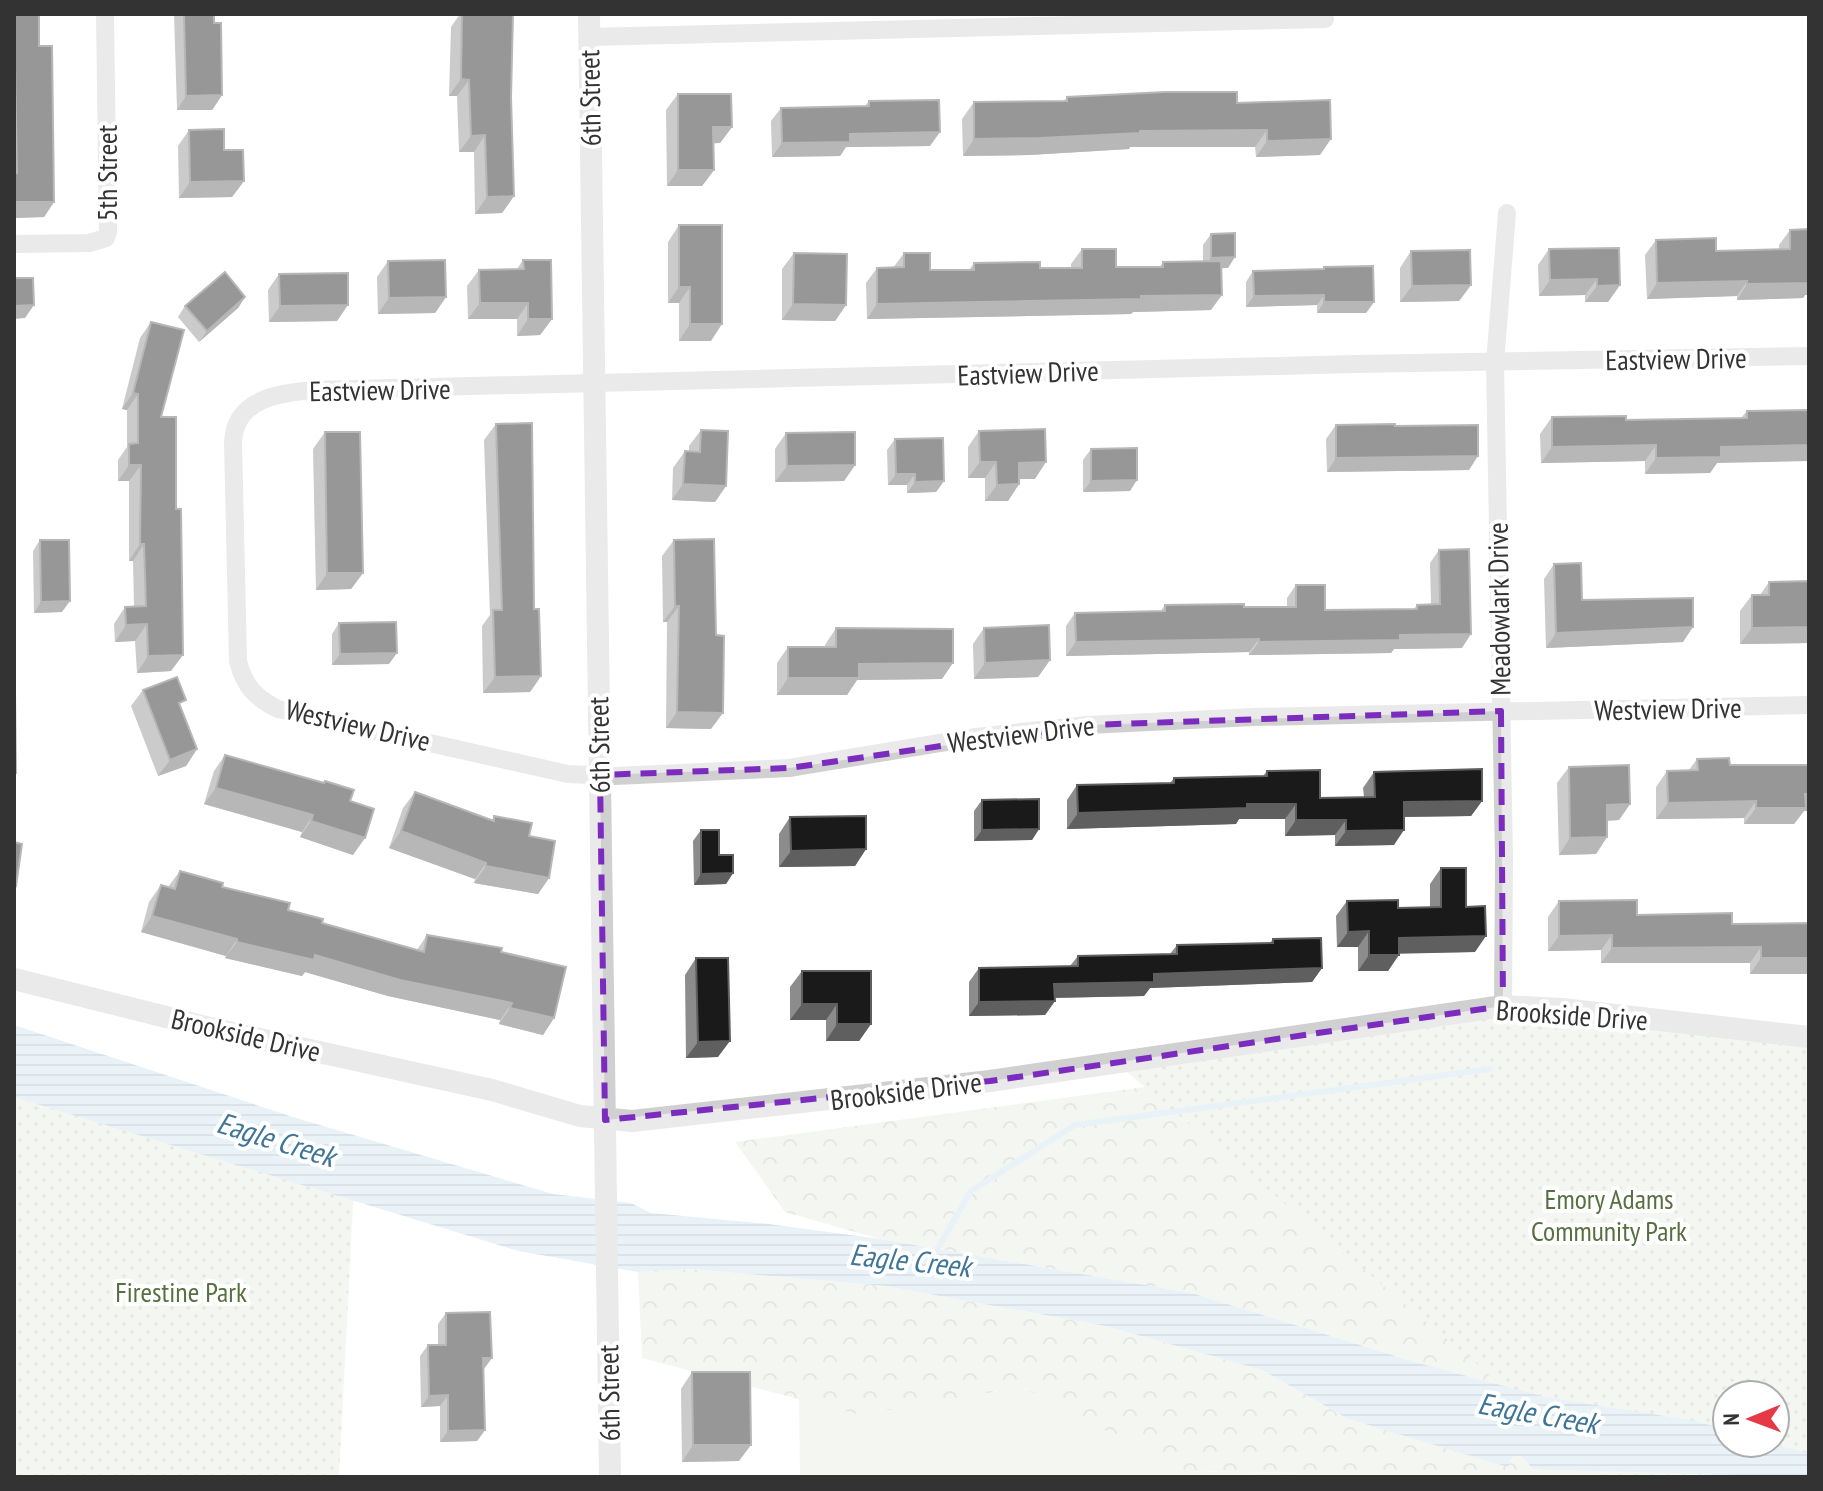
<svg xmlns="http://www.w3.org/2000/svg" width="1823" height="1491" font-family="'PT Sans Narrow',sans-serif">
	<style>
		.green { fill: #e6ecdf }
		.forest { fill: url(#forest-crowns) }
		.park { fill: url(#park-dots); fill-rule: evenodd }
		.water { fill: url(#water-rules) }
		.lines { fill: none; stroke-linecap: round; stroke-linejoin: round }
		.stream { stroke: #cfe2ee; stroke-width: 6 }
		.minor { stroke: #d0d0d0; stroke-width: 18 }
		.tertiary { stroke: #d0d0d0; stroke-width: 22 }
		.wall { fill: #8c8c8c }
		.shaded-wall { fill: #5f5f5f }
		.building { fill: #1a1a1a; stroke: #5f5f5f; stroke-width: 2 }
		.marked { fill: none; stroke: #7b2cbf; stroke-width: 6; stroke-dasharray: 16 10; stroke-linejoin: round }
		.labels { text-anchor: middle; stroke-width: 8; stroke-linejoin: round; paint-order: stroke }
		.street-label { font-size: 28px; fill: #333; stroke: #fff }
		.park-label { font-size: 28px; fill: #56703f; stroke: #fff }
		.water-label { font-size: 30px; font-style: italic; fill: #3f7597; stroke: #fff }
	</style>
	<defs>
		<pattern id="forest-crowns" width="20" height="18" patternUnits="userSpaceOnUse" patternTransform="scale(2)"><rect width="20" height="18" fill="#e6ecdf"/><path d="M2 6a3 3 0 1 1 6 0M12 15a3 3 0 1 1 6 0" fill="none" stroke="#c6cbc0"/></pattern>
		<pattern id="park-dots" width="8" height="8" patternUnits="userSpaceOnUse" patternTransform="scale(2)"><rect width="8" height="8" fill="#e6ecdf"/><path d="M2 2h.1M6 6h.1" fill="none" stroke="#c6cbc0" stroke-width="1.8" stroke-linecap="round"/></pattern>
		<pattern id="water-rules" width="6" height="5" patternUnits="userSpaceOnUse" patternTransform="scale(2)"><rect width="6" height="5" fill="#cfe2ee"/><path d="M0 2.5h6" fill="none" stroke="#b2c2cd"/></pattern>
	</defs>
	<rect width="100%" height="100%" fill="#fff"/>
	<path class="green" d="M 1022,1387 L 1183,1471 L 1303,1473 L 1309,1477 L 800,1477 L 799,1399 L 860,1415 Z"/>
	<g class="forest">
		<path d="M 1175,1083 L 1809,1402 L 1775,1443 L 1775,1395 L 1545,1397 L 1412,1361 L 1192,1293 L 880,1239 L 785,1212 L 735,1142 Z"/>
		<path d="M 690,1269 L 885,1286 L 1105,1326 L 1262,1370 L 1348,1419 L 1508,1466 L 1513,1456 L 1521,1456 L 1533,1469 L 1603,1469 L 1604,1477 L 1309,1477 L 1302,1473 L 1183,1471 L 1022,1387 L 860,1415 L 642,1358 L 638,1272 Z"/>
	</g>
	<g class="park">
		<path d="M 1503,1006 L 1809,1037 L 1809,1477 L 1604,1477 L 1603,1469 L 1116,1063 ZM 1727,1395 L 1775,1395 L 1775,1443 L 1727,1443 Z"/>
		<path d="M 14,1062 L 355,1165 L 339,1477 L 14,1477 Z"/>
	</g>
	<path class="water" d="M 14,1025 L 293,1117 L 553,1194 L 631,1203 L 651,1213 L 769,1224 L 880,1239 L 1192,1293 L 1412,1361 L 1545,1397 L 1696,1421 L 1727,1430 L 1727,1443 L 1771,1443 L 1809,1454 L 1809,1477 L 1533,1469 L 1521,1456 L 1513,1456 L 1508,1467 L 1348,1419 L 1262,1370 L 1105,1326 L 885,1286 L 690,1269 L 638,1272 L 518,1251 L 14,1097 Z"/>
	<g class="lines">
		<path class="stream" d="M 934,1255 L 971,1191 L 1075,1125 L 1490,1069"/>
		<g class="minor">
			<path d="M 589,37 L 1325,19"/>
			<path d="M 14,244 L 89,243 L 106,238 L 108,232 L 105,14"/>
			<path d="M 1809,356 L 1356,364 L 313,390 C 278,393 235,399 233,442 L 238,661 C 244,685 255,698 278,709 L 568,774 L 615,776 L 789,768 L 976,737 L 1087,725 L 1254,717 L 1809,705"/>
			<path d="M 1503,1006 L 1504,858 L 1495,363 L 1507,213"/>
		</g>
		<g class="tertiary">
			<path d="M 589,14 L 610,1477"/>
			<path d="M 14,979 L 214,1029 L 492,1090 L 580,1116 L 632,1121 L 990,1081 L 1503,1006 L 1562,1009 L 1809,1037"/>
		</g>
	</g>
	<g class="wall">
		<path d="M 14,14 L 39,46 L 54,202 L 44,217 L 14,218 Z"/>
		<path d="M 174,14 L 214,14 L 222,95 L 212,110 L 177,110 Z"/>
		<path d="M 460,14 L 513,14 L 511,97 L 514,196 L 502,213 L 475,214 L 474,152 L 459,152 L 457,96 L 449,96 L 451,27 Z"/>
		<path d="M 678,94 L 732,127 L 720,143 L 713,143 L 714,170 L 702,186 L 667,186 L 666,110 Z"/>
		<path d="M 1067,97 L 1237,103 L 1320,155 L 1256,157 L 1255,147 L 1130,147 L 1129,149 L 1029,155 L 963,156 L 962,119 L 974,102 L 1064,101 Z"/>
		<path d="M 869,101 L 930,146 L 846,147 L 840,156 L 772,157 L 771,121 L 781,108 L 865,106 Z"/>
		<path d="M 189,130 L 224,150 L 244,181 L 232,197 L 179,198 L 178,146 Z"/>
		<path d="M 679,225 L 711,341 L 679,341 L 679,303 L 668,303 L 668,242 Z"/>
		<path d="M 1790,230 L 1805,295 L 1803,298 L 1737,300 L 1737,296 L 1647,299 L 1645,255 L 1656,240 L 1716,251 L 1779,249 L 1779,245 Z"/>
		<path d="M 1211,234 L 1228,268 L 1221,268 L 1211,310 L 1133,312 L 1131,314 L 867,319 L 866,283 L 877,268 L 893,268 L 904,253 L 930,270 L 969,270 L 974,263 L 1040,268 L 1071,268 L 1071,264 L 1082,249 L 1116,267 L 1160,267 L 1163,262 L 1203,262 L 1203,245 Z"/>
		<path d="M 1549,249 L 1620,285 L 1608,302 L 1585,302 L 1585,295 L 1539,296 L 1538,265 Z"/>
		<path d="M 1411,251 L 1471,285 L 1459,301 L 1400,302 L 1400,268 Z"/>
		<path d="M 794,253 L 846,305 L 835,321 L 782,320 L 782,269 Z"/>
		<path d="M 523,260 L 552,319 L 540,335 L 517,336 L 517,319 L 468,319 L 467,286 L 479,270 L 517,269 Z"/>
		<path d="M 388,261 L 446,297 L 435,313 L 378,314 L 377,277 Z"/>
		<path d="M 1324,267 L 1374,302 L 1366,313 L 1317,313 L 1317,305 L 1246,307 L 1246,282 L 1253,271 L 1322,270 Z"/>
		<path d="M 279,274 L 337,321 L 269,322 L 268,290 Z"/>
		<path d="M 245,297 L 238,308 L 199,342 L 178,317 L 185,306 Z"/>
		<path d="M 151,322 L 161,417 L 171,671 L 137,673 L 135,641 L 115,642 L 114,624 L 125,607 L 134,607 L 133,561 L 129,561 L 129,481 L 118,481 L 118,460 L 127,447 L 127,410 L 122,409 L 140,338 Z"/>
		<path d="M 1809,410 L 1717,463 L 1710,473 L 1645,474 L 1645,461 L 1541,463 L 1540,434 L 1552,417 L 1626,420 L 1741,418 L 1747,411 Z"/>
		<path d="M 496,424 L 534,609 L 541,676 L 530,692 L 483,693 L 482,626 L 490,615 L 484,440 Z"/>
		<path d="M 1336,425 L 1395,426 L 1469,470 L 1327,472 L 1326,439 Z"/>
		<path d="M 701,430 L 726,486 L 715,502 L 672,500 L 673,468 L 685,451 L 689,451 L 689,446 Z"/>
		<path d="M 979,431 L 1035,479 L 1019,479 L 1019,484 L 1008,501 L 985,501 L 985,478 L 968,478 L 968,447 Z"/>
		<path d="M 325,432 L 363,573 L 351,589 L 316,590 L 313,449 Z"/>
		<path d="M 786,433 L 855,465 L 844,481 L 775,482 L 775,449 Z"/>
		<path d="M 895,439 L 944,481 L 936,492 L 907,493 L 907,485 L 888,485 L 887,450 Z"/>
		<path d="M 1091,449 L 1130,491 L 1083,492 L 1083,460 Z"/>
		<path d="M 40,540 L 62,612 L 34,613 L 33,551 Z"/>
		<path d="M 674,540 L 711,729 L 666,728 L 667,622 L 663,622 L 662,556 Z"/>
		<path d="M 1439,550 L 1462,648 L 1394,649 L 1391,653 L 1249,655 L 1249,652 L 1066,656 L 1066,626 L 1075,613 L 1160,612 L 1165,605 L 1287,607 L 1287,598 L 1296,585 L 1325,610 L 1414,609 L 1417,605 L 1431,605 L 1430,563 Z"/>
		<path d="M 1554,564 L 1582,600 L 1683,642 L 1546,648 L 1544,579 Z"/>
		<path d="M 1809,581 L 1809,643 L 1740,644 L 1740,611 L 1752,595 L 1760,595 L 1769,582 Z"/>
		<path d="M 339,623 L 389,664 L 332,665 L 332,634 Z"/>
		<path d="M 836,628 L 942,679 L 857,680 L 847,695 L 777,695 L 777,663 L 788,647 L 825,647 L 825,645 Z"/>
		<path d="M 984,628 L 1050,660 L 1038,677 L 974,679 L 973,644 Z"/>
		<path d="M 143,690 L 181,708 L 197,749 L 186,766 L 158,776 L 131,706 Z"/>
		<path d="M 225,755 L 323,783 L 325,781 L 350,801 L 353,855 L 300,837 L 302,832 L 204,804 L 214,771 Z"/>
		<path d="M 1697,759 L 1730,765 L 1804,811 L 1794,824 L 1744,824 L 1744,818 L 1656,819 L 1656,787 L 1667,771 L 1689,770 Z"/>
		<path d="M 1569,767 L 1630,804 L 1619,820 L 1607,821 L 1607,837 L 1596,854 L 1559,855 L 1557,783 Z"/>
		<path d="M 1267,771 L 1320,798 L 1364,797 L 1363,788 L 1374,772 L 1482,801 L 1471,816 L 1404,817 L 1394,845 L 1335,846 L 1335,835 L 1285,836 L 1285,819 L 1239,819 L 1236,824 L 1067,829 L 1067,800 L 1077,785 L 1170,783 L 1174,778 L 1263,776 Z"/>
		<path d="M 415,792 L 492,820 L 494,816 L 529,836 L 549,878 L 538,894 L 474,883 L 475,879 L 389,848 L 403,808 Z"/>
		<path d="M 982,800 L 1039,829 L 1032,840 L 974,841 L 974,811 Z"/>
		<path d="M 790,817 L 866,849 L 855,866 L 779,867 L 779,834 Z"/>
		<path d="M 701,830 L 733,873 L 726,884 L 694,885 L 693,841 Z"/>
		<path d="M 1441,868 L 1466,907 L 1475,952 L 1399,953 L 1388,971 L 1358,971 L 1358,947 L 1337,947 L 1336,916 L 1347,901 L 1398,908 L 1430,907 L 1430,884 Z"/>
		<path d="M 180,871 L 322,923 L 417,950 L 427,935 L 501,952 L 554,1018 L 543,1035 L 499,1024 L 500,1020 L 388,996 L 305,972 L 302,976 L 225,958 L 226,956 L 141,932 L 149,902 L 161,885 L 168,887 Z"/>
		<path d="M 1559,901 L 1637,915 L 1732,924 L 1809,923 L 1809,974 L 1750,974 L 1750,963 L 1601,963 L 1601,950 L 1548,951 L 1548,917 Z"/>
		<path d="M 1273,939 L 1322,968 L 1312,982 L 1150,988 L 1144,996 L 1054,998 L 1055,1001 L 1045,1015 L 969,1016 L 969,982 L 979,968 L 1070,966 L 1078,956 L 1170,954 L 1177,945 L 1270,943 Z"/>
		<path d="M 696,958 L 718,1057 L 686,1058 L 685,975 Z"/>
		<path d="M 802,971 L 871,1024 L 859,1041 L 826,1041 L 826,1020 L 790,1020 L 790,987 Z"/>
		<path d="M 446,1313 L 483,1369 L 485,1430 L 477,1441 L 440,1442 L 440,1406 L 421,1407 L 420,1356 L 428,1345 L 438,1345 L 438,1324 Z"/>
		<path d="M 692,1372 L 739,1461 L 682,1462 L 681,1389 Z"/>
	</g>
	<g class="shaded-wall">
		<path d="M 461,79 L 469,80 L 457,96 L 449,96 Z"/>
		<path d="M 222,95 L 212,110 L 177,110 L 186,96 Z"/>
		<path d="M 713,127 L 732,127 L 720,143 L 702,144 Z"/>
		<path d="M 1267,130 L 1255,147 L 1130,147 L 1129,149 L 1029,155 L 963,156 L 974,139 L 1140,131 Z"/>
		<path d="M 940,132 L 930,146 L 846,147 L 840,156 L 772,157 L 782,143 L 850,134 Z"/>
		<path d="M 485,135 L 474,152 L 459,152 L 471,136 Z"/>
		<path d="M 1331,139 L 1320,155 L 1256,157 L 1267,141 Z"/>
		<path d="M 678,170 L 714,170 L 702,186 L 667,186 Z"/>
		<path d="M 244,181 L 232,197 L 179,198 L 190,182 Z"/>
		<path d="M 514,196 L 502,213 L 475,214 L 487,197 Z"/>
		<path d="M 14,202 L 54,202 L 44,217 L 14,218 Z"/>
		<path d="M 1235,257 L 1228,268 L 1203,269 L 1211,258 Z"/>
		<path d="M 1597,279 L 1585,295 L 1539,296 L 1550,280 Z"/>
		<path d="M 1747,281 L 1737,296 L 1647,299 L 1657,283 Z"/>
		<path d="M 1809,283 L 1809,295 L 1805,295 L 1803,298 L 1737,300 L 1747,284 Z"/>
		<path d="M 1471,285 L 1459,301 L 1400,302 L 1412,286 Z"/>
		<path d="M 1620,285 L 1608,302 L 1585,302 L 1597,286 Z"/>
		<path d="M 679,287 L 690,287 L 679,303 L 668,303 Z"/>
		<path d="M 1222,295 L 1211,310 L 1133,312 L 1131,314 L 867,319 L 877,304 Z"/>
		<path d="M 1324,295 L 1317,305 L 1246,307 L 1254,296 Z"/>
		<path d="M 245,297 L 238,308 L 199,342 L 207,331 Z"/>
		<path d="M 446,297 L 435,313 L 378,314 L 389,298 Z"/>
		<path d="M 1324,302 L 1374,302 L 1366,313 L 1317,313 Z"/>
		<path d="M 480,303 L 528,303 L 517,319 L 468,319 Z"/>
		<path d="M 793,304 L 846,305 L 835,321 L 782,320 Z"/>
		<path d="M 34,305 L 25,318 L 14,319 L 14,306 Z"/>
		<path d="M 348,305 L 337,321 L 269,322 L 280,306 Z"/>
		<path d="M 528,319 L 552,319 L 540,335 L 517,336 Z"/>
		<path d="M 690,324 L 722,324 L 711,341 L 679,341 Z"/>
		<path d="M 133,393 L 138,394 L 127,410 L 122,409 Z"/>
		<path d="M 1656,445 L 1645,461 L 1541,463 L 1552,447 Z"/>
		<path d="M 1809,445 L 1809,461 L 1717,463 L 1710,473 L 1645,474 L 1656,458 L 1721,447 Z"/>
		<path d="M 1478,456 L 1469,470 L 1327,472 L 1336,458 Z"/>
		<path d="M 980,462 L 996,462 L 985,478 L 968,478 Z"/>
		<path d="M 1046,462 L 1035,479 L 1007,479 L 1019,463 Z"/>
		<path d="M 129,465 L 141,465 L 129,481 L 118,481 Z"/>
		<path d="M 855,465 L 844,481 L 775,482 L 787,466 Z"/>
		<path d="M 896,474 L 915,474 L 907,485 L 888,485 Z"/>
		<path d="M 1137,480 L 1130,491 L 1083,492 L 1091,481 Z"/>
		<path d="M 944,481 L 936,492 L 907,493 L 915,482 Z"/>
		<path d="M 683,484 L 726,486 L 715,502 L 672,500 Z"/>
		<path d="M 1019,484 L 1008,501 L 985,501 L 997,485 Z"/>
		<path d="M 140,544 L 144,544 L 133,561 L 129,561 Z"/>
		<path d="M 327,573 L 363,573 L 351,589 L 316,590 Z"/>
		<path d="M 70,601 L 62,612 L 34,613 L 41,602 Z"/>
		<path d="M 675,606 L 679,606 L 667,622 L 663,622 Z"/>
		<path d="M 147,624 L 135,641 L 115,642 L 126,625 Z"/>
		<path d="M 1693,627 L 1683,642 L 1546,648 L 1556,633 Z"/>
		<path d="M 1809,627 L 1809,643 L 1740,644 L 1752,628 Z"/>
		<path d="M 1471,634 L 1462,648 L 1394,649 L 1391,653 L 1249,655 L 1259,642 L 1400,635 Z"/>
		<path d="M 1259,639 L 1249,652 L 1066,656 L 1076,642 Z"/>
		<path d="M 397,653 L 389,664 L 332,665 L 340,654 Z"/>
		<path d="M 183,655 L 171,671 L 137,673 L 148,656 Z"/>
		<path d="M 1050,660 L 1038,677 L 974,679 L 985,663 Z"/>
		<path d="M 953,663 L 942,679 L 857,680 L 847,695 L 777,695 L 788,678 L 859,664 Z"/>
		<path d="M 541,676 L 530,692 L 483,693 L 495,677 Z"/>
		<path d="M 677,712 L 723,713 L 711,729 L 666,728 Z"/>
		<path d="M 197,749 L 186,766 L 158,776 L 170,760 Z"/>
		<path d="M 216,788 L 313,815 L 302,832 L 204,804 Z"/>
		<path d="M 1805,794 L 1809,794 L 1809,811 L 1804,811 L 1794,824 L 1744,824 L 1756,808 Z"/>
		<path d="M 1482,801 L 1471,816 L 1393,817 L 1404,802 Z"/>
		<path d="M 1756,801 L 1744,818 L 1656,819 L 1668,803 Z"/>
		<path d="M 1247,804 L 1296,804 L 1285,819 L 1239,819 L 1236,824 L 1067,829 L 1078,813 Z"/>
		<path d="M 1630,804 L 1619,820 L 1595,821 L 1607,805 Z"/>
		<path d="M 1296,820 L 1346,820 L 1335,835 L 1285,836 Z"/>
		<path d="M 311,821 L 365,838 L 353,855 L 300,837 Z"/>
		<path d="M 1039,829 L 1032,840 L 974,841 L 982,830 Z"/>
		<path d="M 1404,830 L 1394,845 L 1335,846 L 1346,831 Z"/>
		<path d="M 401,831 L 486,863 L 475,879 L 389,848 Z"/>
		<path d="M 1607,837 L 1596,854 L 1559,855 L 1570,838 Z"/>
		<path d="M 866,849 L 855,866 L 779,867 L 791,851 Z"/>
		<path d="M 486,866 L 549,878 L 538,894 L 474,883 Z"/>
		<path d="M 733,873 L 726,884 L 694,885 L 701,874 Z"/>
		<path d="M 152,916 L 237,939 L 226,956 L 141,932 Z"/>
		<path d="M 1369,931 L 1358,947 L 1337,947 L 1348,932 Z"/>
		<path d="M 1612,935 L 1601,950 L 1548,951 L 1559,936 Z"/>
		<path d="M 1486,936 L 1475,952 L 1388,954 L 1399,938 Z"/>
		<path d="M 237,942 L 315,955 L 512,1003 L 500,1020 L 388,996 L 305,972 L 302,976 L 225,958 Z"/>
		<path d="M 1761,947 L 1750,963 L 1601,963 L 1612,948 Z"/>
		<path d="M 1369,955 L 1399,955 L 1388,971 L 1358,971 Z"/>
		<path d="M 1761,958 L 1809,958 L 1809,974 L 1750,974 Z"/>
		<path d="M 1322,968 L 1312,982 L 1150,988 L 1144,996 L 1044,998 L 1054,984 L 1154,974 Z"/>
		<path d="M 1055,1001 L 1045,1015 L 969,1016 L 979,1002 Z"/>
		<path d="M 802,1004 L 837,1004 L 826,1020 L 790,1020 Z"/>
		<path d="M 510,1008 L 554,1018 L 543,1035 L 499,1024 Z"/>
		<path d="M 837,1024 L 871,1024 L 859,1041 L 826,1041 Z"/>
		<path d="M 730,1041 L 718,1057 L 686,1058 L 698,1042 Z"/>
		<path d="M 483,1358 L 492,1358 L 484,1369 Z"/>
		<path d="M 448,1395 L 440,1406 L 421,1407 L 429,1396 Z"/>
		<path d="M 485,1430 L 477,1441 L 440,1442 L 448,1431 Z"/>
		<path d="M 693,1445 L 751,1445 L 739,1461 L 682,1462 Z"/>
	</g>
	<g class="building">
		<path d="M 14,14 L 39,14 L 39,46 L 52,46 L 54,202 L 14,202 L 14,173 L 17,173 Z"/>
		<path d="M 184,14 L 214,14 L 214,23 L 221,23 L 222,95 L 186,96 Z"/>
		<path d="M 462,14 L 513,14 L 511,97 L 514,196 L 487,197 L 485,135 L 471,136 L 469,80 L 461,79 Z"/>
		<path d="M 1165,92 L 1237,92 L 1237,103 L 1330,100 L 1331,139 L 1267,141 L 1267,130 L 1140,131 L 1140,133 L 1040,138 L 974,139 L 974,102 L 1067,101 L 1067,97 Z"/>
		<path d="M 678,94 L 731,94 L 732,127 L 713,127 L 714,170 L 678,170 Z"/>
		<path d="M 939,100 L 940,132 L 850,134 L 850,142 L 782,143 L 781,108 L 869,106 L 869,101 Z"/>
		<path d="M 224,129 L 224,150 L 243,150 L 244,181 L 190,182 L 189,130 Z"/>
		<path d="M 679,225 L 722,225 L 722,324 L 690,324 L 690,287 L 679,287 Z"/>
		<path d="M 1809,229 L 1809,283 L 1747,284 L 1747,281 L 1657,283 L 1656,240 L 1716,238 L 1716,251 L 1790,249 L 1790,230 Z"/>
		<path d="M 1235,233 L 1235,257 L 1211,258 L 1211,234 Z"/>
		<path d="M 1619,248 L 1620,285 L 1597,286 L 1597,279 L 1550,280 L 1549,249 Z"/>
		<path d="M 1082,249 L 1116,249 L 1116,267 L 1163,267 L 1163,262 L 1221,261 L 1222,295 L 1141,296 L 1141,299 L 877,304 L 877,268 L 904,267 L 904,253 L 930,253 L 930,270 L 974,270 L 974,263 L 1040,262 L 1040,268 L 1082,268 Z"/>
		<path d="M 1470,250 L 1471,285 L 1412,286 L 1411,251 Z"/>
		<path d="M 794,253 L 847,254 L 846,305 L 793,304 Z"/>
		<path d="M 445,260 L 446,297 L 389,298 L 388,261 Z"/>
		<path d="M 523,260 L 551,260 L 552,319 L 528,319 L 528,303 L 480,303 L 479,270 L 524,269 Z"/>
		<path d="M 1373,266 L 1374,302 L 1324,302 L 1324,295 L 1254,296 L 1253,271 L 1324,269 L 1324,267 Z"/>
		<path d="M 225,272 L 245,297 L 207,331 L 185,306 Z"/>
		<path d="M 348,273 L 348,305 L 280,306 L 279,274 Z"/>
		<path d="M 14,278 L 33,278 L 34,305 L 14,306 Z"/>
		<path d="M 151,322 L 184,330 L 161,417 L 176,417 L 176,509 L 181,509 L 183,655 L 148,656 L 147,624 L 126,625 L 125,607 L 146,606 L 144,544 L 140,544 L 141,465 L 129,465 L 129,444 L 138,443 L 138,394 L 133,393 Z"/>
		<path d="M 1809,410 L 1809,445 L 1721,447 L 1721,457 L 1656,458 L 1656,445 L 1552,447 L 1552,417 L 1626,416 L 1626,420 L 1747,418 L 1747,411 Z"/>
		<path d="M 532,423 L 534,609 L 539,609 L 541,676 L 495,677 L 493,610 L 502,610 L 496,424 Z"/>
		<path d="M 1395,424 L 1395,426 L 1478,425 L 1478,456 L 1336,458 L 1336,425 Z"/>
		<path d="M 1045,429 L 1046,462 L 1019,463 L 1019,484 L 997,485 L 996,462 L 980,462 L 979,431 Z"/>
		<path d="M 701,430 L 728,431 L 726,486 L 683,484 L 685,451 L 700,452 Z"/>
		<path d="M 325,432 L 360,432 L 363,573 L 327,573 Z"/>
		<path d="M 855,432 L 855,465 L 787,466 L 786,433 Z"/>
		<path d="M 943,438 L 944,481 L 915,482 L 915,474 L 896,474 L 895,439 Z"/>
		<path d="M 1137,448 L 1137,480 L 1091,481 L 1091,449 Z"/>
		<path d="M 714,539 L 716,635 L 724,636 L 723,713 L 677,712 L 679,606 L 675,606 L 674,540 Z"/>
		<path d="M 40,540 L 69,540 L 70,601 L 41,602 Z"/>
		<path d="M 1469,549 L 1471,634 L 1400,635 L 1400,640 L 1259,642 L 1259,639 L 1076,642 L 1075,613 L 1165,611 L 1165,605 L 1244,604 L 1244,607 L 1296,607 L 1296,585 L 1325,585 L 1325,610 L 1417,609 L 1417,605 L 1440,604 L 1439,550 Z"/>
		<path d="M 1581,563 L 1582,600 L 1693,598 L 1693,627 L 1556,633 L 1554,564 Z"/>
		<path d="M 1809,581 L 1809,627 L 1752,628 L 1752,595 L 1769,595 L 1769,582 Z"/>
		<path d="M 14,611 L 16,773 L 14,773 Z"/>
		<path d="M 396,622 L 397,653 L 340,654 L 339,623 Z"/>
		<path d="M 1049,625 L 1050,660 L 985,663 L 984,628 Z"/>
		<path d="M 836,628 L 953,629 L 953,663 L 859,664 L 859,678 L 788,678 L 788,647 L 836,647 Z"/>
		<path d="M 177,677 L 186,700 L 179,703 L 197,749 L 170,760 L 143,690 Z"/>
		<path d="M 225,755 L 324,783 L 325,781 L 354,790 L 350,801 L 374,809 L 365,838 L 311,821 L 313,815 L 216,788 Z"/>
		<path d="M 1729,758 L 1730,765 L 1809,765 L 1809,794 L 1805,794 L 1806,808 L 1756,808 L 1756,801 L 1668,803 L 1667,771 L 1698,770 L 1697,759 Z"/>
		<path d="M 1629,765 L 1630,804 L 1607,805 L 1607,837 L 1570,838 L 1569,767 Z"/>
		<path d="M 1482,769 L 1482,801 L 1404,802 L 1404,830 L 1346,831 L 1346,820 L 1296,820 L 1296,804 L 1247,804 L 1247,808 L 1078,813 L 1077,785 L 1174,783 L 1174,778 L 1267,776 L 1267,771 L 1320,770 L 1320,798 L 1375,797 L 1374,772 Z"/>
		<path d="M 415,792 L 494,821 L 494,816 L 532,823 L 529,836 L 555,841 L 549,878 L 486,866 L 486,863 L 401,831 Z"/>
		<path d="M 1039,799 L 1039,829 L 982,830 L 982,800 Z"/>
		<path d="M 866,816 L 866,849 L 791,851 L 790,817 Z"/>
		<path d="M 701,830 L 719,830 L 719,855 L 733,855 L 733,873 L 701,874 Z"/>
		<path d="M 14,842 L 22,844 L 16,886 L 14,885 Z"/>
		<path d="M 1441,868 L 1466,868 L 1466,907 L 1485,906 L 1486,936 L 1399,938 L 1399,955 L 1369,955 L 1369,931 L 1348,932 L 1347,901 L 1398,900 L 1398,908 L 1441,907 Z"/>
		<path d="M 180,871 L 223,883 L 222,887 L 290,903 L 288,910 L 323,919 L 322,923 L 424,952 L 427,935 L 502,948 L 501,952 L 566,967 L 554,1018 L 510,1008 L 512,1003 L 400,980 L 315,955 L 314,960 L 237,942 L 237,939 L 152,916 L 161,885 L 175,889 Z"/>
		<path d="M 1637,900 L 1637,915 L 1732,913 L 1732,924 L 1809,923 L 1809,958 L 1761,958 L 1761,947 L 1612,948 L 1612,935 L 1559,936 L 1559,901 Z"/>
		<path d="M 1321,938 L 1322,968 L 1154,974 L 1154,982 L 1054,984 L 1055,1001 L 979,1002 L 979,968 L 1078,966 L 1078,956 L 1177,954 L 1177,945 L 1273,943 L 1273,939 Z"/>
		<path d="M 696,958 L 728,958 L 730,1041 L 698,1042 Z"/>
		<path d="M 802,971 L 871,971 L 871,1024 L 837,1024 L 837,1004 L 802,1004 Z"/>
		<path d="M 490,1312 L 492,1358 L 483,1358 L 485,1430 L 448,1431 L 448,1395 L 429,1396 L 428,1345 L 446,1345 L 446,1313 Z"/>
		<path d="M 692,1372 L 750,1372 L 751,1445 L 693,1445 Z"/>
	</g>
	<path d="M0 0H1823V1491H0ZM 1501,711 L 1503,1006 L 990,1081 L 605,1120 L 600,775 L 789,768 L 1087,725 Z" fill="#fff" fill-opacity=".55" fill-rule="evenodd"/>
	<path class="marked" d="M 1501,711 L 1503,1006 L 990,1081 L 605,1120 L 600,775 L 789,768 L 1087,725 Z"/>
	<g class="labels">
		<g class="street-label">
			<text transform="translate(590 98) rotate(-91)" y="10">6th Street</text>
			<text transform="translate(107 173) rotate(-90)" y="10">5th Street</text>
			<text transform="translate(1676 359) rotate(-1)" y="10">Eastview Drive</text>
			<text transform="translate(1028 373) rotate(-2)" y="10">Eastview Drive</text>
			<text transform="translate(380 390) rotate(-1)" y="10">Eastview Drive</text>
			<text transform="translate(1499 609) rotate(-91)" y="10">Meadowlark Drive</text>
			<text transform="translate(1668 709) rotate(-1)" y="10">Westview Drive</text>
			<text transform="translate(358 725) rotate(13)" y="10">Westview Drive</text>
			<text transform="translate(1021 734) rotate(-7)" y="10">Westview Drive</text>
			<text transform="translate(599 745) rotate(-91)" y="10">6th Street</text>
			<text transform="translate(1572 1015) rotate(4)" y="10">Brookside Drive</text>
			<text transform="translate(246 1035) rotate(13)" y="10">Brookside Drive</text>
			<text transform="translate(906 1091) rotate(-7)" y="10">Brookside Drive</text>
			<text transform="translate(609 1393) rotate(-91)" y="10">6th Street</text>
		</g>
		<g class="park-label">
			<text x="1609" y="1209">Emory Adams<tspan x="1609" dy="32">Community Park</tspan></text>
			<text x="181" y="1302">Firestine Park</text>
		</g>
		<g class="water-label">
			<text transform="translate(276 1140) rotate(17)" y="10">Eagle Creek</text>
			<text transform="translate(910 1261) rotate(6)" y="10">Eagle Creek</text>
			<text transform="translate(1538 1414) rotate(10)" y="10">Eagle Creek</text>
		</g>
	</g>
	<rect width="1823" height="1491" fill="none" stroke="#333333" stroke-width="32"/>
	<g transform="translate(1751 1419) rotate(269)"><circle r="38" fill="#ffffff" stroke="#adadad" stroke-width="2"/>
	<path d="M0-6L14 30L0 20L-14 30Z" fill="#e63946"/>
	<text y="-12" font-size="22" font-weight="bold" text-anchor="middle" fill="#333333">N</text>
	</g>
</svg>
